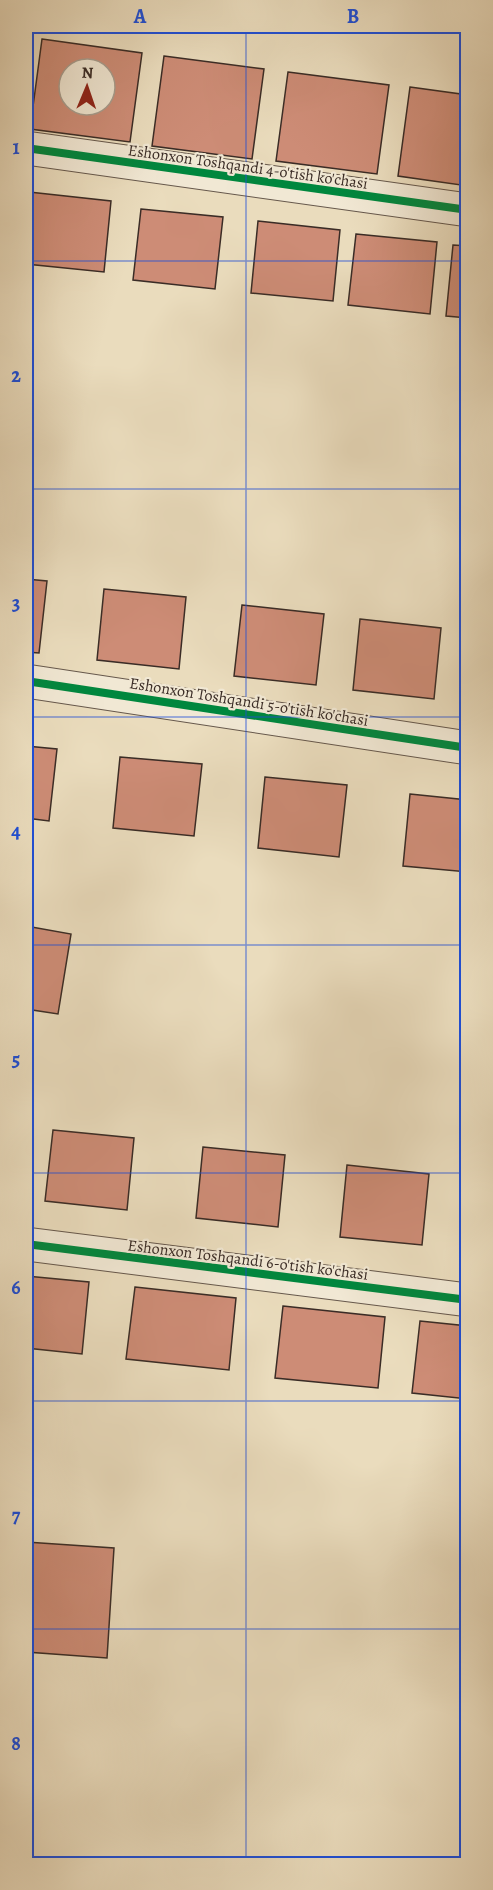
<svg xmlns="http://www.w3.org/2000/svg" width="493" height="1890" font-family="Alegreya,serif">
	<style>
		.building { fill: #cd8c76; stroke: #3a2c26; stroke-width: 1.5; fill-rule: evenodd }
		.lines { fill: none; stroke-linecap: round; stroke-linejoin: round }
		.street-casing { stroke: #66584c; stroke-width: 35 }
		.street { stroke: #f1e8d4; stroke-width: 33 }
		.cycleway-casing { stroke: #f1e8d4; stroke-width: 11 }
		.cycleway { stroke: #00873e; stroke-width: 8 }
		.grid { fill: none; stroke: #1d4ed8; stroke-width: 1.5; stroke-opacity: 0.55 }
		.labels { text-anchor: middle; stroke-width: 4.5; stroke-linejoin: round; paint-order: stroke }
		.street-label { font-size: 16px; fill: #3a2c26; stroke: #f1e8d4 }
		.neatline { fill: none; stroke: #1d4ed8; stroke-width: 2 }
		.grid-label { font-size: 20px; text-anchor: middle; font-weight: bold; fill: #1d4ed8 }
	</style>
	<rect width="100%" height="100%" fill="#eadcbd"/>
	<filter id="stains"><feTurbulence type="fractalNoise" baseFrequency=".00333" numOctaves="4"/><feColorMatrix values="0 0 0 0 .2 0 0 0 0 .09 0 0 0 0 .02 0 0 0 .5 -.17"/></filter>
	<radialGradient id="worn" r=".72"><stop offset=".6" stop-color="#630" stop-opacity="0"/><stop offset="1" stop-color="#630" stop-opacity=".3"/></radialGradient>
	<g class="building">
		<path d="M 42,39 L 142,53 L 130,142 L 30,129 ZM 69,69 L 105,69 L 105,105 L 69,105 Z"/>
		<path d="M 164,56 L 264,69 L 252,159 L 152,146 Z"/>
		<path d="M 288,72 L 389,85 L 377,174 L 276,161 Z"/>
		<path d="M 410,87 L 468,95 L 468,186 L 398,176 Z"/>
		<path d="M 29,192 L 111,201 L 104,272 L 26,264 L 26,227 Z"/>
		<path d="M 141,209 L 223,217 L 215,289 L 133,280 Z"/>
		<path d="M 258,221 L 340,230 L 333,301 L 251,293 Z"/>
		<path d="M 356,234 L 437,242 L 430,314 L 348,305 Z"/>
		<path d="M 453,245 L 468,246 L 468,318 L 446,316 Z"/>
		<path d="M 26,579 L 47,581 L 39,653 L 26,652 Z"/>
		<path d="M 104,589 L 186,597 L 179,669 L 97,660 Z"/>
		<path d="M 242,605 L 324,614 L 316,685 L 234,676 Z"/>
		<path d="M 360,619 L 441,628 L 434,699 L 353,690 Z"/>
		<path d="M 26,746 L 57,749 L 49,821 L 26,818 Z"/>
		<path d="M 120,757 L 202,764 L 194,836 L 113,828 Z"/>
		<path d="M 265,777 L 347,785 L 339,857 L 258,848 Z"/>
		<path d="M 410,794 L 468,800 L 468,872 L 403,866 Z"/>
		<path d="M 26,926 L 71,934 L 58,1014 L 26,1009 Z"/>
		<path d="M 53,1130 L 134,1138 L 127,1210 L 45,1201 Z"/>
		<path d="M 203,1147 L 285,1155 L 278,1227 L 196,1218 Z"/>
		<path d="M 347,1165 L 429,1174 L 422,1245 L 340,1237 Z"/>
		<path d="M 26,1276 L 89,1282 L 82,1354 L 26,1348 Z"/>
		<path d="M 135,1287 L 236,1298 L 229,1370 L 126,1359 Z"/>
		<path d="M 283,1306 L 385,1317 L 378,1388 L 275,1378 Z"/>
		<path d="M 420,1321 L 468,1326 L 468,1399 L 412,1393 Z"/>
		<path d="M 26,1542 L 114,1548 L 107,1658 L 26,1652 Z"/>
	</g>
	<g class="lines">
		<g class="street-casing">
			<g id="street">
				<path d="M 26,148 L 468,210"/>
				<path d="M 26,681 L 468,748"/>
				<path d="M 26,1244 L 468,1300"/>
			</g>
		</g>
		<use href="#street" class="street"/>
		<g class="cycleway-casing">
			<g id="cycleway">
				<path d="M 26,148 L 468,210"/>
				<path d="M 26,681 L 468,748"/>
				<path d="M 26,1244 L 468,1300"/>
			</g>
		</g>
		<use href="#cycleway" class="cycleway"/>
	</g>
	<path class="grid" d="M 246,26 L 246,1864M 26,261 L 468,261M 26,489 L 468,489M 26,717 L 468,717M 26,945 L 468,945M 26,1173 L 468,1173M 26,1401 L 468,1401M 26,1629 L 468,1629"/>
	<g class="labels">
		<g class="street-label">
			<text transform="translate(248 166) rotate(8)" y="6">Eshonxon Toshqandi 4-o'tish ko'chasi</text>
			<text transform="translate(249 701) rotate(9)" y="6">Eshonxon Toshqandi 5-o'tish ko'chasi</text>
			<text transform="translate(248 1259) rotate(7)" y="6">Eshonxon Toshqandi 6-o'tish ko'chasi</text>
		</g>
	</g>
	<rect width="493" height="1890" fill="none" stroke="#eadcbd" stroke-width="66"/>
	<g transform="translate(87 87) rotate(2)"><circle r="28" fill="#f1e8d4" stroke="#a89d8e" stroke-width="1.5"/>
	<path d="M0-4.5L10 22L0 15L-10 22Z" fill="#8f2418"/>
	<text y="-9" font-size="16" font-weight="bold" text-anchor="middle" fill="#3a2c26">N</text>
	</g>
	<rect x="33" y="33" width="427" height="1824" class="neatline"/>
	<g class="grid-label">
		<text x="140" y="23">A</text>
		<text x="353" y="23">B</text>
		<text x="16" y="154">1</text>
		<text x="16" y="382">2</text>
		<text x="16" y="610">3</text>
		<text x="16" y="838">4</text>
		<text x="16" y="1066">5</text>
		<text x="16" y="1294">6</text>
		<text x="16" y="1522">7</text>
		<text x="16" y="1750">8</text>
	</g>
	<rect width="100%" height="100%" filter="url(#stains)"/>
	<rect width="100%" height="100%" fill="url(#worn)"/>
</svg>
